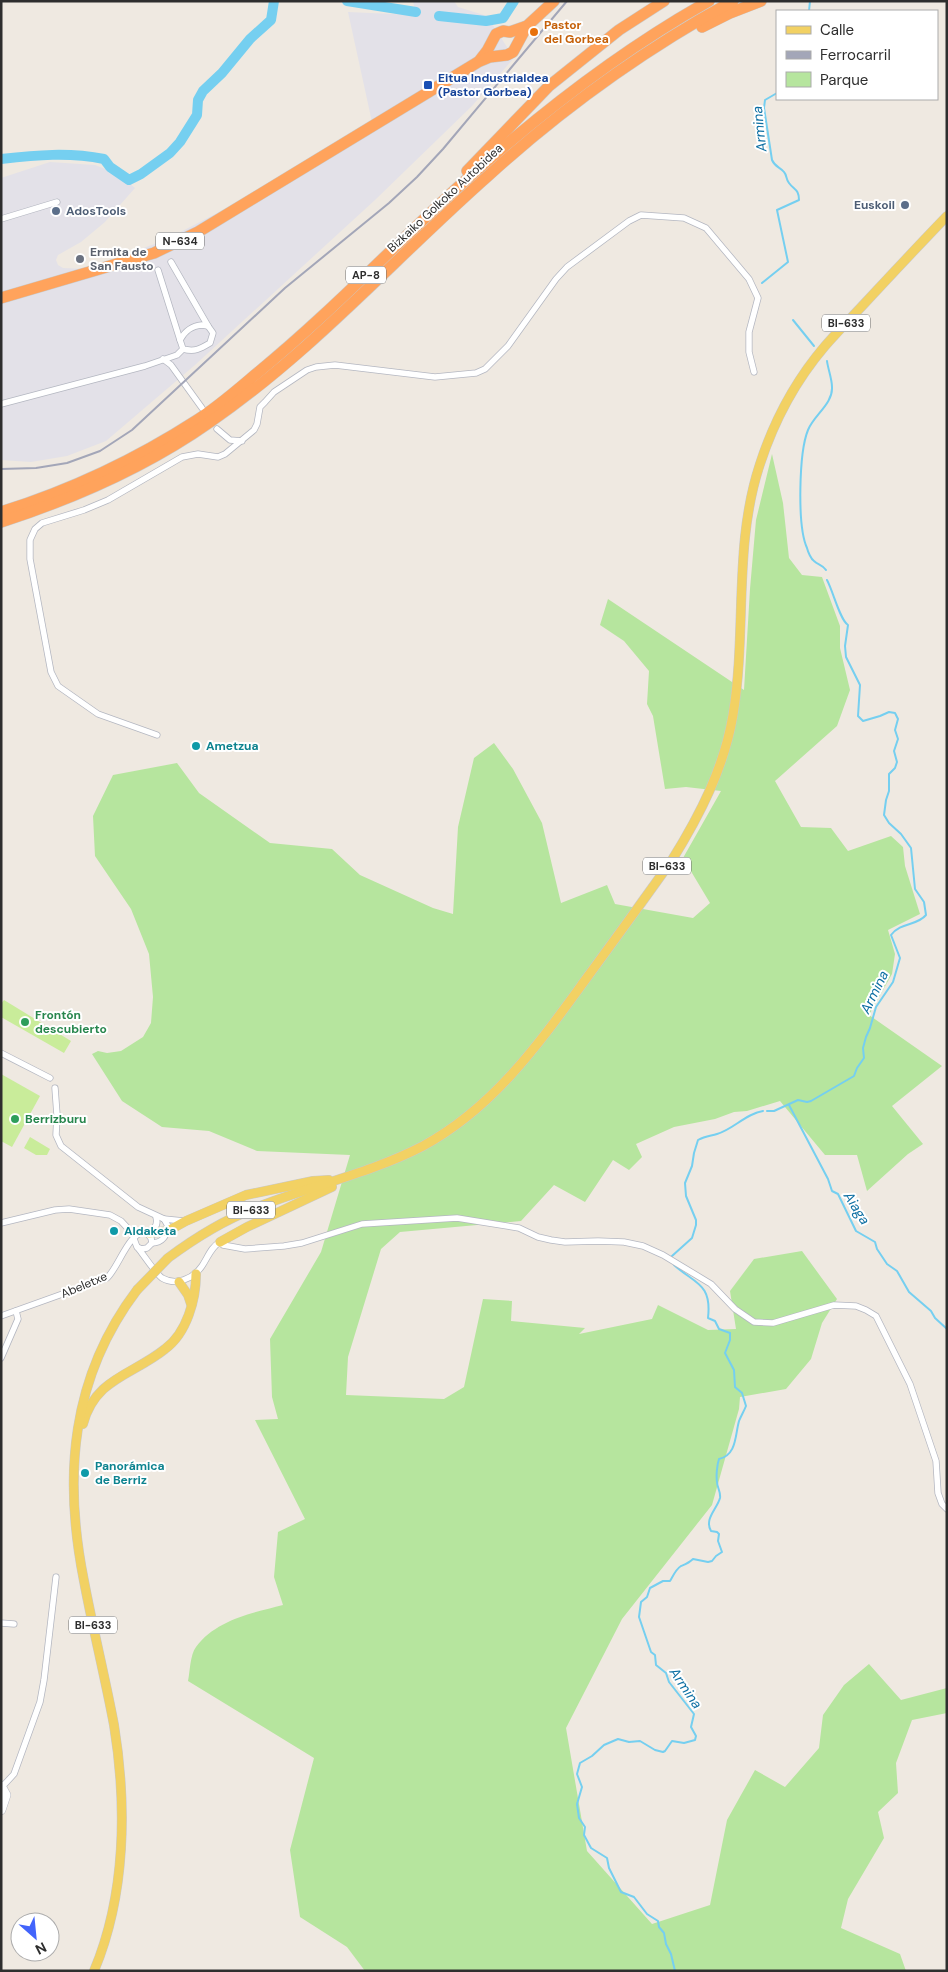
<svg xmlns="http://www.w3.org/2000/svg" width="948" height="1972" font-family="'DM Sans',sans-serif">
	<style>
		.industrial { fill: #e3e1e8 }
		.green { fill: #b6e59e }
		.pitch { fill: #c9ec9a }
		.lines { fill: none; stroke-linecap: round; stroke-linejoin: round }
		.stream { stroke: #75cff0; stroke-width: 2 }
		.river { stroke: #75cff0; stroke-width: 10 }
		.street-casing { stroke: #b4b7c1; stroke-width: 7 }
		.secondary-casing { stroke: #b4b7c1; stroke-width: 10 }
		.primary-casing { stroke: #c9c9c9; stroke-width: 10 }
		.highway-casing { stroke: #c9c9c9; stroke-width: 12 }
		.street { stroke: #fff; stroke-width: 5.5 }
		.secondary { stroke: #fff; stroke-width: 9 }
		.primary { stroke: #f2d163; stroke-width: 9 }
		.highway { stroke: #ffa35c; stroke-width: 11 }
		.rail { stroke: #a3a6b8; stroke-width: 2 }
		.primary-bridge-casing { stroke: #c9c9c9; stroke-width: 10; stroke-linecap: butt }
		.primary-bridge { stroke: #f2d163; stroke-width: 9 }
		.food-dot { fill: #e8710a; stroke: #fff; stroke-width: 2 }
		.transit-dot { fill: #1a4fb4; stroke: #fff; stroke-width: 2 }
		.service-dot { fill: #5c6f8a; stroke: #fff; stroke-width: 2 }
		.worship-dot { fill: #6b7280; stroke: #fff; stroke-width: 2 }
		.culture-dot { fill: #0f9aa8; stroke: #fff; stroke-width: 2 }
		.leisure-dot { fill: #2e9e5b; stroke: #fff; stroke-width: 2 }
		.labels { text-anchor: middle; stroke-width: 4; stroke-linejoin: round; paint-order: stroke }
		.shield { fill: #fff; stroke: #6d6d6d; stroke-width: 1 }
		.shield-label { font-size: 11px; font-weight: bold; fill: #2e2e2e }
		.food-label { font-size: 12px; font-weight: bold; fill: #c56008; stroke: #fff; text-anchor: start }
		.transit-label { font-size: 12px; font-weight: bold; fill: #164399; stroke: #fff; text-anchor: start }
		.street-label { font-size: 12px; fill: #2e2e2e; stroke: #fff }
		.service-label { font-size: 12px; font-weight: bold; fill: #4e5e75; stroke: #fff; text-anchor: end }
		.worship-label { font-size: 12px; font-weight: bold; fill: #5b616d; stroke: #fff; text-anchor: start }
		.culture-label { font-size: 12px; font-weight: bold; fill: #0d838f; stroke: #fff; text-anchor: start }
		.leisure-label { font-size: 12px; font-weight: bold; fill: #27864d; stroke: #fff; text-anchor: start }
		.water-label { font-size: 14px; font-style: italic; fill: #0d6fa3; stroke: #fff }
	</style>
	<rect width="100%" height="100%" fill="#efe9e1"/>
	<path class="industrial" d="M 413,1 L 454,1 L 458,7 L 487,16 L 514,58 L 472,106 L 375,200 L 195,365 L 106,441 L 67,456 L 31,462 L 1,460 L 1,178 L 50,162 L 95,165 L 118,174 L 135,188 L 105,222 L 81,242 L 58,255 L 56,260 L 58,265 L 63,268 L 84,269 L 163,241 L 256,193 L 372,122 L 348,12 L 416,15 Z"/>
	<path class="green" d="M 772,454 L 783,503 L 789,558 L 802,575 L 822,577 L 840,626 L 840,648 L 850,690 L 837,726 L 775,781 L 801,827 L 831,828 L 848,851 L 891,836 L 903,847 L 905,866 L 920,914 L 888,930 L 895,954 L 892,974 L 869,1015 L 942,1066 L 892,1106 L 923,1144 L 908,1154 L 867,1191 L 857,1155 L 825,1155 L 780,1101 L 747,1111 L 734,1112 L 715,1119 L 674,1127 L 636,1144 L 642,1157 L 629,1170 L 613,1160 L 585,1202 L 554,1185 L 521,1221 L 400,1232 L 381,1249 L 348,1357 L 346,1395 L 444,1399 L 464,1387 L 483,1299 L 512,1301 L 511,1321 L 585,1328 L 579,1334 L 652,1319 L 658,1305 L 708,1330 L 736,1329 L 730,1291 L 754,1259 L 802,1251 L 837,1299 L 822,1323 L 811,1359 L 786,1389 L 740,1397 L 739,1409 L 712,1505 L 622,1619 L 566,1728 L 587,1851 L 652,1924 L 710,1905 L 727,1820 L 755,1770 L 785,1787 L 819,1748 L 823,1715 L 844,1685 L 869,1664 L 901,1700 L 947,1688 L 947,1713 L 912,1720 L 896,1763 L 898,1793 L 878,1812 L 884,1838 L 848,1899 L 841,1928 L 900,1954 L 906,1971 L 365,1971 L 347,1947 L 300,1917 L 290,1850 L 314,1758 L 188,1681 C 190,1671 190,1655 196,1647 C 216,1620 252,1613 283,1605 L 274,1577 L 278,1532 L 305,1519 L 255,1420 L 278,1419 L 272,1397 L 270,1339 L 321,1252 L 350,1155 L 257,1151 L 209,1131 L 162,1127 L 122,1101 L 92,1054 L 98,1051 L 107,1053 L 121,1051 L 143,1037 L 151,1023 L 153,997 L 149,954 L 131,909 L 95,856 L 93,816 L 113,775 L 177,763 L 199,793 L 270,843 L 332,849 L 360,875 L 433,908 L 453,914 L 458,827 L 474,758 L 494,743 L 513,769 L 542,823 L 561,903 L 607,885 L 615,904 L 693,918 L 710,903 L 683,858 L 721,791 L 686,787 L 665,789 L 653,716 L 647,704 L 649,671 L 624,641 L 600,625 L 608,599 L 744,690 L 750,589 L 756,520 Z"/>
	<g class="pitch">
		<path d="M 4,1000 L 71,1041 L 64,1053 L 1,1017 L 1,1004 Z"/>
		<path d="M 1,1074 L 40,1096 L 12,1147 L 1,1141 Z"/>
		<path d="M 30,1137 L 50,1149 L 47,1155 L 36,1155 L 24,1148 Z"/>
	</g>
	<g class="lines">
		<g class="stream">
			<path d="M 809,11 L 810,1"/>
			<path d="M 762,283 L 788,262 L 777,210 L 799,200 C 799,189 794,190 789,183 C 786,180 787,175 784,172 C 780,167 775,167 772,160 L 764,108 L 765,100 L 777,93"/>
			<path d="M 793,320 L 814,346"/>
			<path d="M 826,570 C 823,565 818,565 814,561 C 811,559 808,552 807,548 C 797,526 799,452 808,430 C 814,415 833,404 832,387 C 832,379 828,369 827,361"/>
			<path d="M 789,1105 L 828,1179 L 832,1191 L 838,1194 L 856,1231 L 875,1242 L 877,1249 L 887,1264 L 897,1271 L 909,1292 L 931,1311 L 935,1318 L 947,1329"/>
			<path d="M 767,1111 L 774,1111 L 798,1100 L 807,1102 L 811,1101 L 854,1076 L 857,1068 L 864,1058 L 863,1048 L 866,1037 L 870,1028 L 876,1007 L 893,982 L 900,958 L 891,935 C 901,922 917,926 926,915 L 924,902 L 915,889 L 911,848 L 901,834 L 889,823 L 884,815 L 886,800 L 889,791 L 889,774 L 895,768 L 897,762 L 894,751 L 898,739 L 895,730 L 898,719 L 895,713 L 889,712 L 880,716 L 863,721 L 858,716 L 860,685 L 846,657 L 845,646 L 848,625 C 840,620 833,591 827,580"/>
			<path d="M 672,1256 L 692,1238 L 696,1225 L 696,1220 L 686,1196 L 685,1183 L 692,1166 L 694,1153 L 698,1140 C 705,1136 710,1136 717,1134 C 734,1129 745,1114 763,1111"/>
			<path d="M 674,1265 C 695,1284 712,1283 708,1318 L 715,1321 L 719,1329 L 730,1333 L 730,1340 L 725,1353 L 734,1370 L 735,1387 L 742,1393 L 746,1406 C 744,1411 741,1416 739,1421 C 735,1435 737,1455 719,1459 C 717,1465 716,1476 717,1482 C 717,1487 721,1492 720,1498 C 717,1509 704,1519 711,1531 L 717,1532 L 719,1534 L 718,1541 L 722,1552 L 716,1556 L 712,1561 L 708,1562 L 693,1559 C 689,1563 686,1564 681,1566 C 676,1569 673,1576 670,1581 L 663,1581 L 650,1588 L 647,1597 L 641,1602 L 639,1617 L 651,1652 L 655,1655 L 656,1665 L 666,1673 L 669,1682 L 694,1714 L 691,1727 L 696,1736 L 695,1740 L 684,1743 L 672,1741 L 665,1751 L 663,1752 L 655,1750 L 640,1741 L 629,1742 L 618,1739 L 604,1745 L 592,1756 L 580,1763 L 577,1774 L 582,1787 L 577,1804 L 579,1818 L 585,1827 L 584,1835 L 591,1848 L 607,1858 L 609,1868 L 621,1892 L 634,1897 L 647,1914 L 658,1921 L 659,1927 L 664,1933 L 666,1944 L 671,1954 L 675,1971"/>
		</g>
		<g class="river">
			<path d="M 347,1 L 416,12"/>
			<path d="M 439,16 L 486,21 L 503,18 L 514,1"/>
			<path d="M 1,159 C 36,155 69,152 104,159 L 110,167 L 129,180 L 141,174 L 170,153 L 180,142 L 197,115 L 198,100 L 203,91 L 222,73 L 250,39 L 271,20 L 274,1"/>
		</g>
		<g class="street-casing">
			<g id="street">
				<path d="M 1,219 L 57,202"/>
				<path d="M 171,262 L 208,326"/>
				<path d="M 158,270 L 180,340"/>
				<path d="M 202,325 L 208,326 L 213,333 L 210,343 C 200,349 195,352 183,349 L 180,340 C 185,331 191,326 202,325 Z"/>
				<path d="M 163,359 L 171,365 L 202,408"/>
				<path d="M 1,404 L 145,366 L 177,355 L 183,349"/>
				<path d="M 217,429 L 230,440 L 242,441"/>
				<path d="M 157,735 L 98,714 L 58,686 L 51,672 L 30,559 L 30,540 L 35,529 L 42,523 L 84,510 L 108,500 L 182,457 L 198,454 L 218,457 L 225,454 L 254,430 L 257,424 L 260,407 L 265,402 L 274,392 L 307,370 L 316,367 L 335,365 L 435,377 L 476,373 L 485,369 L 508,346 L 556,279 L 567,267 L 629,221 L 641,215 L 684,218 L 706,228 L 749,279 L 758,298 L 749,332 L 749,352 L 754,372"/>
				<path d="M 1,1053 L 50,1078"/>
				<path d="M 55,1088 L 57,1115 L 56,1135 L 61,1146 L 138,1207 L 164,1219 L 168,1226 C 167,1236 162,1243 152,1243"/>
				<path d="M 164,1219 L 184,1221"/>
				<path d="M 1,1223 L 55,1210 L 69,1209 L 110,1215 L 121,1221 L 135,1236"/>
				<path d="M 150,1231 C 156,1228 158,1223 156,1217"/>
				<path d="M 138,1248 C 143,1254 156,1274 162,1278 C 176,1286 193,1279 202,1266 C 208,1257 211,1247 220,1242 L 223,1245 L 245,1249 L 284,1246 L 302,1243 L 362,1224 L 457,1218 L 519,1228 L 538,1237 L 551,1240 L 565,1242 L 598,1241 L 624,1242 L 643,1246 L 663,1255 L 711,1284 L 735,1309 L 754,1322 L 773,1323 L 834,1305 L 856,1306 L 866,1310 L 876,1316 L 910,1384 L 936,1461 L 938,1493 L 942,1504 L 947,1509"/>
				<path d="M 1,1316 L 107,1278 C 119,1267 130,1228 147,1233 L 151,1238 L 152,1243 L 147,1248 L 142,1249 L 137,1247 L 134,1239"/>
				<path d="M 1,1358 L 18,1319 L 16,1311"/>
				<path d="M 1,1623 L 14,1624"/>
				<path d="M 2,1787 L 14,1774 L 40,1702 L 44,1680 L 56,1577"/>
			</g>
		</g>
		<g class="secondary-casing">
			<path id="secondary" d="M 1,1786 L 6,1795 L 1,1810"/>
		</g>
		<g class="primary-casing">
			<g id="primary">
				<path d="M 149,1233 L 168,1231 L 186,1221 L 246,1195 L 313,1181 L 329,1180"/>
				<path d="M 220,1242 L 247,1227 L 332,1187"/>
				<path d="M 168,1258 C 195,1238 222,1221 253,1209 C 309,1186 369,1174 423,1146 C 493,1108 538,1045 583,983 C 613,942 643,901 672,860 C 700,815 724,768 733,715 C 747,631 733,545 760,464 C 774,421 796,380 825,346 C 838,331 851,318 864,304 C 891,275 919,245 947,216"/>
				<path d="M 179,1282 L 188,1295 L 191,1304"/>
				<path d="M 83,1424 C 95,1378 133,1375 165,1349 C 187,1333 196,1299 196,1274"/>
				<path d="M 94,1971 C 126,1895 127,1805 114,1725 C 105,1677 93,1629 84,1581 C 63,1476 71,1377 137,1290"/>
			</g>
		</g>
		<g class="highway-casing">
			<g id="highway">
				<path d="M 702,27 L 730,13 L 761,1"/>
				<path d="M 480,60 L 487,51 L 496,34 L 503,31 L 510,32 L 527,26 L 554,1"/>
				<path d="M 467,171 L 549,86 L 619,30 L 664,1"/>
				<path d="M 1,298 L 154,253 L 198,232 L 478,62 L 490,57 L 507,55 L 513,52 L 527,26"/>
				<path d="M 1,512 C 71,490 135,460 197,420 C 218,407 237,390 256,374 C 327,316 390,250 457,188 C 534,118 618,52 709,1"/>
				<path d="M 1,522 C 75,498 146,467 210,422 C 313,351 396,257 489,175 C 563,108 645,49 733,1"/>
			</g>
		</g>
		<use href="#street" class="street"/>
		<use href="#secondary" class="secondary"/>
		<use href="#primary" class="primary"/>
		<use href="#highway" class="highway"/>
		<path class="rail" d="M 1,469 L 36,468 L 67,463 L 100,451 L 132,430 L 285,288 L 389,203 L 417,177 L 443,149 L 567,1"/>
		<g class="primary-bridge-casing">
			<path id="primary-bridge" d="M 137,1290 L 168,1258"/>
		</g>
		<use href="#primary-bridge" class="primary-bridge"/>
	</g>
	<circle class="food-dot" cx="534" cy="32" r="5"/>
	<rect class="transit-dot" x="423" y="80" width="10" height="10" rx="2.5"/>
	<g class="service-dot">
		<circle cx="905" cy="205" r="5"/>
		<circle cx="56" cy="211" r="5"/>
	</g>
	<circle class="worship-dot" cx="80" cy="259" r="5"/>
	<g class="culture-dot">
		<circle cx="196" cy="746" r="5"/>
		<circle cx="114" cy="1231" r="5"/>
		<circle cx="85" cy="1473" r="5"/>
	</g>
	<g class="leisure-dot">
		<circle cx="25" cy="1022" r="5"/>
		<circle cx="15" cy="1119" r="5"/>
	</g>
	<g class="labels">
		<g class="shield">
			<rect x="156" y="232.5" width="48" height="17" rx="4"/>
			<rect x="346" y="266.5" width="40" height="17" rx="4"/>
			<rect x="822" y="314.5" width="48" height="17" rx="4"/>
			<rect x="643" y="857.5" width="48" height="17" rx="4"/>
			<rect x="227" y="1201.5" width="48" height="17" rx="4"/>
			<rect x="69" y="1616.5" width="48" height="17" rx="4"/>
		</g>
		<g class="shield-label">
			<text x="180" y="245">N-634</text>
			<text x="366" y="279">AP-8</text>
			<text x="846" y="327">BI-633</text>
			<text x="667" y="870">BI-633</text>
			<text x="251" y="1214">BI-633</text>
			<text x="93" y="1629">BI-633</text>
		</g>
		<g class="food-label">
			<text x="544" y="29">Pastor<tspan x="544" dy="14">del Gorbea</tspan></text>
		</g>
		<g class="transit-label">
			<text x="438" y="82">Eitua Industrialdea<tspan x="438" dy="14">(Pastor Gorbea)</tspan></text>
		</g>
		<g class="street-label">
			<text transform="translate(445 198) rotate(-43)" y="4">Bizkaiko Golkoko Autobidea</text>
			<text transform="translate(84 1285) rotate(-23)" y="4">Abeletxe</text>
		</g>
		<g class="service-label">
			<text x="895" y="209">Euskoil</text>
			<text x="66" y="215" text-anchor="start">AdosTools</text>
		</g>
		<g class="worship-label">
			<text x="90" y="256">Ermita de<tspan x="90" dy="14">San Fausto</tspan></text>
		</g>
		<g class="culture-label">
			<text x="206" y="750">Ametzua</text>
			<text x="124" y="1235">Aldaketa</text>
			<text x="95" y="1470">Panorámica<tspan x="95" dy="14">de Berriz</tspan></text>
		</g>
		<g class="leisure-label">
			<text x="35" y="1019">Frontón<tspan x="35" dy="14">descubierto</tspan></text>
			<text x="25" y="1123">Berrizburu</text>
		</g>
		<g class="water-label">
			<text transform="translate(759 129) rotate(-96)" y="5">Armina</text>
			<text transform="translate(874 992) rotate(-64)" y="5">Armina</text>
			<text transform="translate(857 1208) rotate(58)" y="5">Aiaga</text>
			<text transform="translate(686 1688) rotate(56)" y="5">Armina</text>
		</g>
	</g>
	<rect width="948" height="1972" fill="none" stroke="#2e2e2e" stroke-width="5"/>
	<rect x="776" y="10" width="162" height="90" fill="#ffffff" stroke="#ababab"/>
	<rect x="786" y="26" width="25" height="8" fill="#f2d163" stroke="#ababab"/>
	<text x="820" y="35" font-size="15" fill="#2e2e2e">Calle</text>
	<rect x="786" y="51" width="25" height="8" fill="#a3a6b8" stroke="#ababab"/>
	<text x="820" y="60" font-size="15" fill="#2e2e2e">Ferrocarril</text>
	<rect x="786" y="72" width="25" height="15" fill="#b6e59e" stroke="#ababab"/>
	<text x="820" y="85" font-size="15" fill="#2e2e2e">Parque</text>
	<g transform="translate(35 1937) rotate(153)"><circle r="24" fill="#ffffff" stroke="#ababab"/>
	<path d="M0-4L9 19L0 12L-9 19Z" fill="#4264fb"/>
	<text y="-8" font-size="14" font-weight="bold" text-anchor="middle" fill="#2e2e2e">N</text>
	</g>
</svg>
